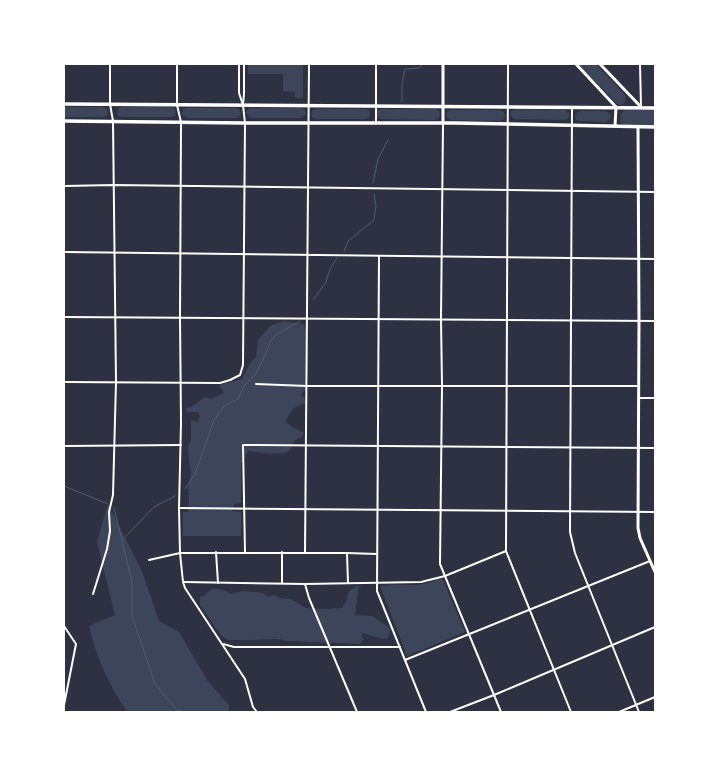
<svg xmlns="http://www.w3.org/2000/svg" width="719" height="776" font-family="Karla,sans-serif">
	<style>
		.green { fill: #3c4559 }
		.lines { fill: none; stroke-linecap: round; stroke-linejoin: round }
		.stream { stroke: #4f5d75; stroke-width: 1 }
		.minor { stroke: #fff; stroke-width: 2 }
		.tertiary { stroke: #fff; stroke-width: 3 }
		.secondary { stroke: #fff; stroke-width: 3 }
		.primary { stroke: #fff; stroke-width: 3.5 }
	</style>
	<rect width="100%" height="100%" fill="#2d3142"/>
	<g class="green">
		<path d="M 248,64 L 303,64 L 303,98 L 295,98 L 295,92 L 283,91 L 283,74 L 248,74 Z"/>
		<path d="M 578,64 L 596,64 L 626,96 L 625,103 L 621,105 L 617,104 Z"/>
		<path d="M 64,107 L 103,107 L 107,109 L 108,112 L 107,116 L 103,117 L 64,117 Z"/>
		<path d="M 122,107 L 171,107 L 175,109 L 176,112 L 175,116 L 171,117 L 122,117 L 118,116 L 117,112 L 119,108 Z"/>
		<path d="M 187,108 L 236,108 L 239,109 L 241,113 L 239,117 L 236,118 L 186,118 L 183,116 L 182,113 L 183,109 Z"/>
		<path d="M 252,108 L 301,108 L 304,109 L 306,113 L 304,117 L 300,118 L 251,118 L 248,116 L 246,112 L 248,109 Z"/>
		<path d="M 317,109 L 365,109 L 369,110 L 370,114 L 369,118 L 365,119 L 316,119 L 312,117 L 311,113 L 313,110 Z"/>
		<path d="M 382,109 L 435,109 L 439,111 L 440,115 L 439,118 L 435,120 L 381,119 L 377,117 L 376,114 L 378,110 Z"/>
		<path d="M 516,109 L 565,110 L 568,112 L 570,115 L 568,119 L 564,120 L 515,119 L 512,117 L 510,114 L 512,110 Z"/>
		<path d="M 452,110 L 500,110 L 504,112 L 505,116 L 504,119 L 500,121 L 451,120 L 447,118 L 446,114 L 448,111 Z"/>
		<path d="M 624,110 L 655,110 L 655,126 L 625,125 L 621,123 C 620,117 620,114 624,110 Z"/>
		<path d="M 581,111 L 605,111 L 609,113 L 611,116 L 609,120 L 605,122 L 580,121 L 576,120 L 575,116 L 577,112 Z"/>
		<path d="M 283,321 L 304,324 L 306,330 L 305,390 L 301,394 L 304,397 L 305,403 L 294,408 L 285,421 L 291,426 L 304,433 L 302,437 C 291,440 295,443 290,450 C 284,457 257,452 248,451 L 241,464 L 241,503 L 234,504 L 232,511 L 241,512 L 241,536 L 183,536 L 183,512 L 188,512 L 189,499 L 188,489 L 191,473 L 189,462 L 188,447 L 191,439 L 191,420 L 197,422 L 200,417 L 198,412 L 187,412 L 185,408 L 191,407 L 205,397 L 212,399 L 224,393 L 219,385 L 242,379 L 251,362 L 256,357 L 258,340 L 270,326 Z"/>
		<path d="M 108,504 L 142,571 L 159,621 L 179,632 L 207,680 L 229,705 L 229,712 L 127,712 C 110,687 95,655 89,626 L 115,615 L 97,542 Z"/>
		<path d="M 442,578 L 465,632 L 407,656 L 380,586 C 391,584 403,585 414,585 C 424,585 433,581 442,578 Z"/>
		<path d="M 359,585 L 355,615 L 373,616 C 378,621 384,623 390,628 L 390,632 L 387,639 L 382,639 L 363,633 L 361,636 L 364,639 L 360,644 L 288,641 L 277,639 L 246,640 L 228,640 L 220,634 L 200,605 L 200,597 L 204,596 L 211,589 C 218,589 226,589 230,594 L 243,591 L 263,593 L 268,597 L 274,595 L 280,598 L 291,599 L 306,608 L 324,609 L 342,608 C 351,597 342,593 359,585 Z"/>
	</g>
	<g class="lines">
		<g class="stream">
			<path d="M 402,102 L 402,84 L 405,69 L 419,68 L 423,64"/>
			<path d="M 373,183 L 378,159 L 388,140"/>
			<path d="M 344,251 L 348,241 L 374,220 L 376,206 L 374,194"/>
			<path d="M 313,300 L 326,282 L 330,269 L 337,258"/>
			<path d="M 64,486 L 108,504"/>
			<path d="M 185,489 L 195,474 L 214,420 L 224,406 L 238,399 L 244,386 L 255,375 L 265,355 L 270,342 L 276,335 L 300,321"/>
			<path d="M 114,508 L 132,582 L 132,616 L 155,684 L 177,710 L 187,712"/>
			<path d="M 122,540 L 154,507 L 175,496"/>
		</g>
		<g class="minor">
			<path d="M 177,64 L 177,105 L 181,122 L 180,318 L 181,423 L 179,508 L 180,553 L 183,582 L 185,588 L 245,679 L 253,707 L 257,712"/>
			<path d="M 508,64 L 506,551 L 571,712"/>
			<path d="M 640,64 L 641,107"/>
			<path d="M 243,104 L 244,94 L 244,64"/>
			<path d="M 572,108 L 570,532 L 575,553 L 639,712"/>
			<path d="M 376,123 L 376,64"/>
			<path d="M 443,123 L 441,319 L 442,386 L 440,564 L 501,712"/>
			<path d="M 64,186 L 114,185 L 655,192"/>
			<path d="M 64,252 L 655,259"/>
			<path d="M 379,256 L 377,591 L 426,712"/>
			<path d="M 64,317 L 655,321"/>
			<path d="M 64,382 L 220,383 L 230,380 L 240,375 L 243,365 L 245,123 L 243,105 L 239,93 L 239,64"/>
			<path d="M 256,384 L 307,386 L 639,386"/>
			<path d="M 639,398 L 655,398"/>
			<path d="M 64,446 L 181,445"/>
			<path d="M 179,508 L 655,512"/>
			<path d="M 216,552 L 218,583"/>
			<path d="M 245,552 L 243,445 L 655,448"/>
			<path d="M 282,552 L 282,583"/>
			<path d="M 305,553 L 309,64"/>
			<path d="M 347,553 L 348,583"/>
			<path d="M 149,560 L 180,553 L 347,553 L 377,554"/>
			<path d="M 183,582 L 305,584 L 421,582 L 445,576 L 506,551"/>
			<path d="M 305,584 L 309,598 L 357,712"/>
			<path d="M 93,594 L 107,549 L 110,531 L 109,512 L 113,495 L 116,382 L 113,121 L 110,104 L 110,64"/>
			<path d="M 64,626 L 76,644 L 64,705"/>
			<path d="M 223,644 L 234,647 L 400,647"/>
			<path d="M 405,660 L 650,561"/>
			<path d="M 450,712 L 494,695 L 655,627"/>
			<path d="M 619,712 L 655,697"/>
		</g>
		<path class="tertiary" d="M 443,64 L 443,123"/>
		<g class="secondary">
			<path d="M 576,64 L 616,107 L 615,126"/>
			<path d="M 600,64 L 641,107"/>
			<path d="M 638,127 L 639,321 L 638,528 L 640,538 L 655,572"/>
		</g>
		<g class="primary">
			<path d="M 64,104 L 655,108"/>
			<path d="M 64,121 L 245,123 L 455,123 L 655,127"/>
		</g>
	</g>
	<rect width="719" height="776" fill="none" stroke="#ffffff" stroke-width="130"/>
</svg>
